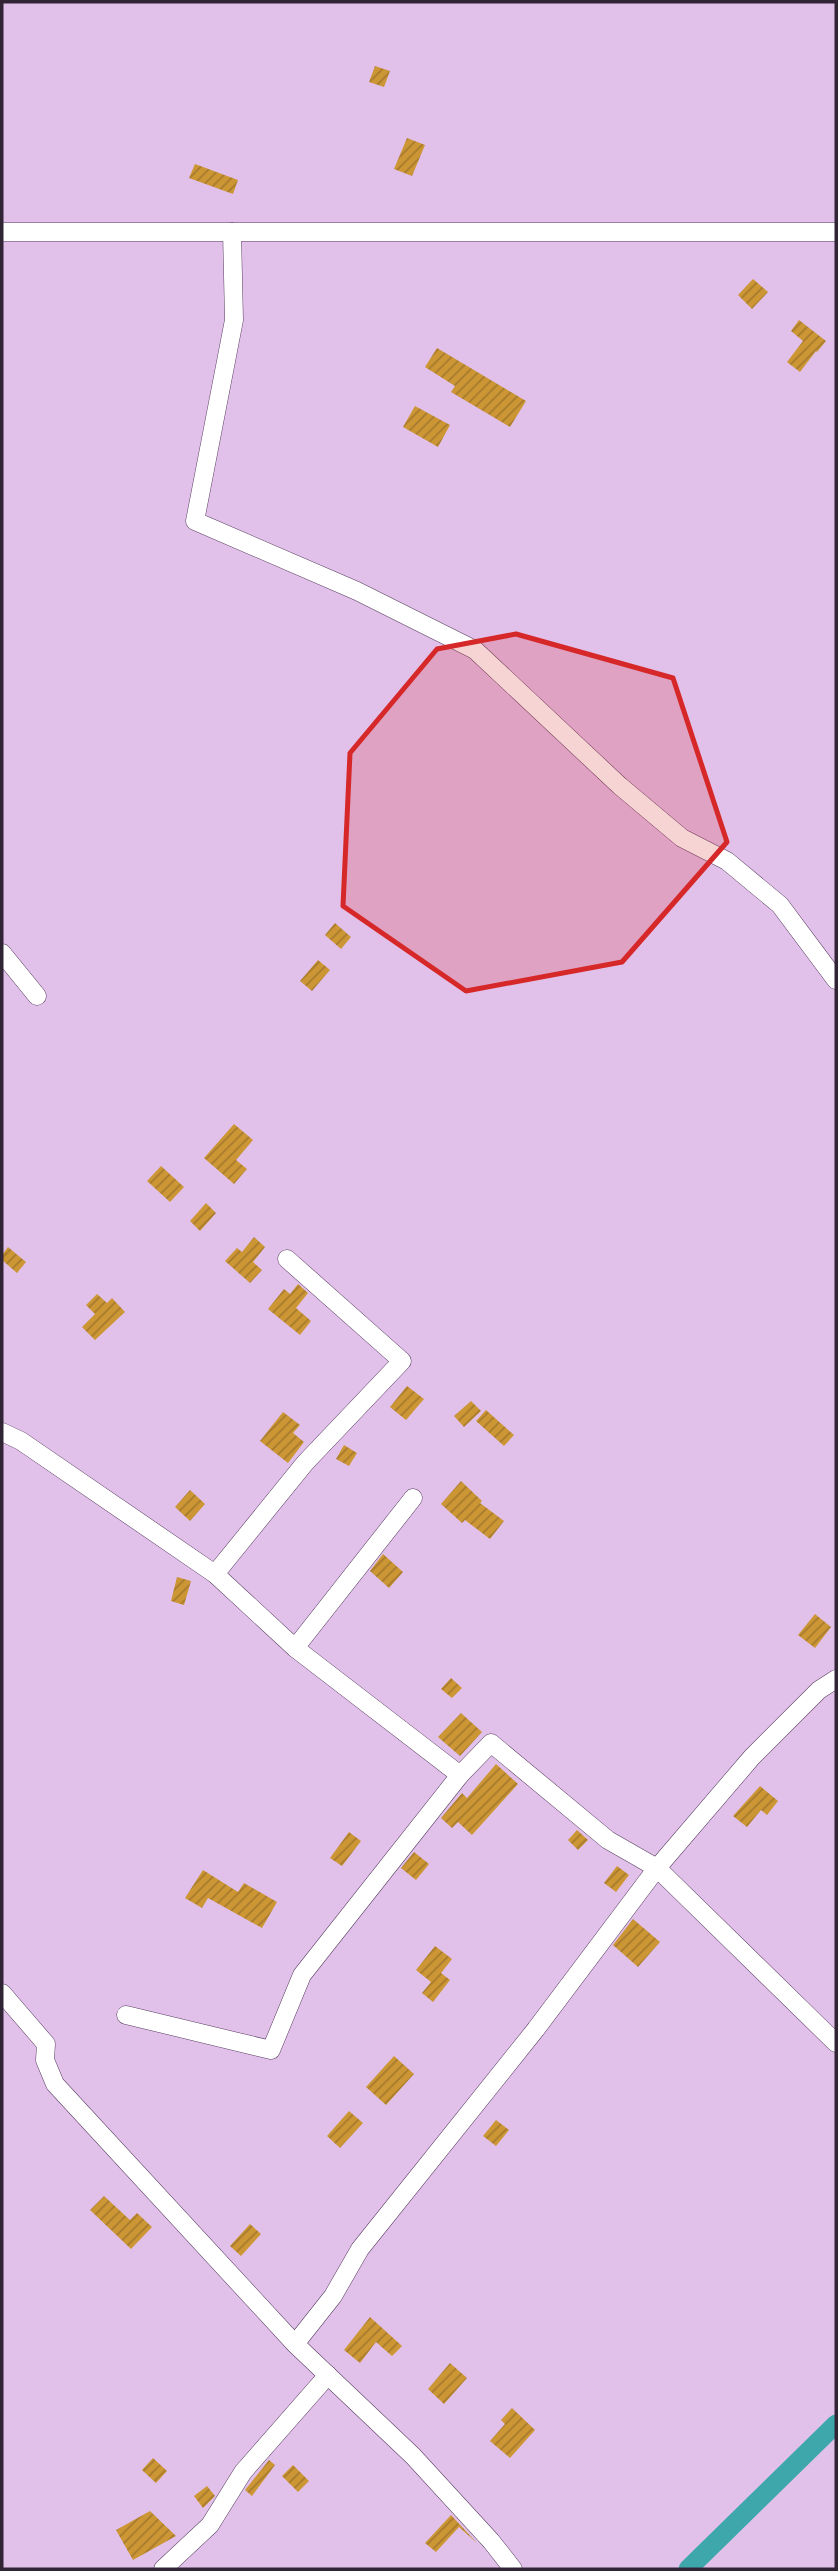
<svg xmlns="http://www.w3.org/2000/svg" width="838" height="2571" font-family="Montserrat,sans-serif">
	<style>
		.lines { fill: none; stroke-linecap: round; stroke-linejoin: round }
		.canal { stroke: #3da7ab; stroke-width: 19 }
		.building { fill: url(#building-hatch) }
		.minor-casing { stroke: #593e60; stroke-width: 19 }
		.minor { stroke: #fff; stroke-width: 18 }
		.marked { fill: #d62828; fill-opacity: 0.2; stroke: #d62828; stroke-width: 5; stroke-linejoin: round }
	</style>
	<defs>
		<pattern id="building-hatch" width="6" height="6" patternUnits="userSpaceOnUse" patternTransform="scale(1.75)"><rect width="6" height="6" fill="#cc9634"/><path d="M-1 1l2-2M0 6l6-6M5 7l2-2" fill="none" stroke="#a67a2d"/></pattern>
	</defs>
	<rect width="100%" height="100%" fill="#e1c1ea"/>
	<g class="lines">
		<path class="canal" d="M 688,2569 L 836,2424"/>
	</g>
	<g class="building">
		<path d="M 375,66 L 390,71 L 384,87 L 369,82 Z"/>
		<path d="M 407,138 L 425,145 L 412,176 L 394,169 Z"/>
		<path d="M 195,164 L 238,180 L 233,194 L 189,178 Z"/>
		<path d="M 753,279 L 768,292 L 752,309 L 738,295 Z"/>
		<path d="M 799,320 L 826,341 L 817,352 L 816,351 L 800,372 L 787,362 L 803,341 L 791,331 Z"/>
		<path d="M 437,348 L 526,401 L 510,427 L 451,392 L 455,386 L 425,367 Z"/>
		<path d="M 415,406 L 450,425 L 438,447 L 403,427 Z"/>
		<path d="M 335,923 L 351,937 L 341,949 L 325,935 Z"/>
		<path d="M 318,960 L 330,970 L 312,991 L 300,981 Z"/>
		<path d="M 234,1124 L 253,1140 L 236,1160 L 247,1169 L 234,1184 L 204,1158 Z"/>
		<path d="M 161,1166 L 184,1187 L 170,1202 L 147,1181 Z"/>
		<path d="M 206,1203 L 216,1213 L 200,1231 L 190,1221 Z"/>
		<path d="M 254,1237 L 265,1247 L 253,1262 L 262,1270 L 250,1283 L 225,1261 L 237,1248 L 242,1252 Z"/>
		<path d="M 8,1247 L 26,1262 L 17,1273 L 2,1260 L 2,1255 Z"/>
		<path d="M 298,1284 L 308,1293 L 296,1308 L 311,1321 L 300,1335 L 268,1309 L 284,1289 L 290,1294 Z"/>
		<path d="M 97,1294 L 107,1303 L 112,1298 L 125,1312 L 95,1340 L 82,1327 L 95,1314 L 86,1305 Z"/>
		<path d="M 407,1386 L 424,1399 L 406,1420 L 390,1407 Z"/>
		<path d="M 471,1401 L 481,1411 L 464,1427 L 454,1416 Z"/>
		<path d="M 486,1410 L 514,1435 L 504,1446 L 476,1421 Z"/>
		<path d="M 283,1412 L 300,1425 L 293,1433 L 304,1442 L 288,1463 L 260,1441 Z"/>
		<path d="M 344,1445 L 357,1453 L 349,1466 L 336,1459 Z"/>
		<path d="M 461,1481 L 482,1501 L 480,1503 L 504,1521 L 490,1539 L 465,1520 L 462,1523 L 441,1504 Z"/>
		<path d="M 190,1490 L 205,1504 L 190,1521 L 175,1507 Z"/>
		<path d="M 383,1554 L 403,1572 L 389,1588 L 370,1571 Z"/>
		<path d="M 177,1577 L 191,1581 L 184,1605 L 171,1601 Z"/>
		<path d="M 815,1614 L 831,1627 L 815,1648 L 798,1635 Z"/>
		<path d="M 451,1678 L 462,1688 L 452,1698 L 441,1689 Z"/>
		<path d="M 461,1713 L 482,1732 L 460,1756 L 438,1737 Z"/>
		<path d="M 496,1764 L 518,1784 L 472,1835 L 458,1822 L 452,1828 L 441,1818 L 462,1793 L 467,1798 Z"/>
		<path d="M 760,1786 L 778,1801 L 767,1815 L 761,1810 L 747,1827 L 733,1816 Z"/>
		<path d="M 577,1830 L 588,1840 L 578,1850 L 568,1840 Z"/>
		<path d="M 349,1832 L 361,1841 L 342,1866 L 330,1858 Z"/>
		<path d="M 414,1852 L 429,1864 L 416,1880 L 401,1868 Z"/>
		<path d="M 617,1866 L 629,1875 L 616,1892 L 604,1883 Z"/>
		<path d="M 203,1870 L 238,1892 L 244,1883 L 277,1902 L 262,1928 L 208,1898 L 202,1908 L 185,1898 Z"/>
		<path d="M 633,1919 L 660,1942 L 638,1967 L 613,1945 Z"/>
		<path d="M 435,1946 L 452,1959 L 441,1973 L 450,1980 L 433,2002 L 422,1993 L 431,1982 L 416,1970 Z"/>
		<path d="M 394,2056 L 414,2074 L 386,2105 L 366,2087 Z"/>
		<path d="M 349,2111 L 363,2123 L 340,2148 L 327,2136 Z"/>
		<path d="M 496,2120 L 509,2130 L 496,2146 L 483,2136 Z"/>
		<path d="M 104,2196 L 130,2220 L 137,2213 L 152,2227 L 131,2249 L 90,2210 Z"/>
		<path d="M 250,2224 L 261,2234 L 241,2256 L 230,2246 Z"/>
		<path d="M 370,2317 L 402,2346 L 392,2356 L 376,2342 L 360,2363 L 344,2350 Z"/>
		<path d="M 450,2363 L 467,2378 L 444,2404 L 428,2389 Z"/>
		<path d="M 512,2408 L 535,2430 L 510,2458 L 490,2441 L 505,2424 L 501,2420 Z"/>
		<path d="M 153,2458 L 167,2471 L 156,2483 L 142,2470 Z"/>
		<path d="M 269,2460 L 275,2465 L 252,2496 L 245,2490 Z"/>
		<path d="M 293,2465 L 309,2481 L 298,2492 L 282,2476 Z"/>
		<path d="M 207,2486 L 215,2496 L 203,2508 L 194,2496 Z"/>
		<path d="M 150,2511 L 176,2536 L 133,2560 L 116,2530 Z"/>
		<path d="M 451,2515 L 477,2543 L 459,2527 L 436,2552 L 425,2543 Z"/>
	</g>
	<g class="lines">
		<g class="minor-casing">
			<g id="minor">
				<path d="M 2,232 L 836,232"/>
				<path d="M 232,232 L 234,320 L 195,521 L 357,591 L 475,650 L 620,786 L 682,838 L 727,861 L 780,905 L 836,980"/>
				<path d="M 2,953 L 37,996"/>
				<path d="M 2,1432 L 21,1441 L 215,1574 L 295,1648 L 460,1775 L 491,1743 L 608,1840 L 657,1868 L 836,2043"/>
				<path d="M 215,1574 L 305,1463 L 402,1361 L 287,1259"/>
				<path d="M 295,1648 L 413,1498"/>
				<path d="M 2,1993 L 46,2044 L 45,2060 L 55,2084 L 295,2344 L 413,2456 L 491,2541 L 513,2569"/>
				<path d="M 126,2015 L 271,2050 L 302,1975 L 460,1775"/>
				<path d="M 295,2344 L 333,2296 L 360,2249 L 536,2029 L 657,1868 L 752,1757 L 819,1690 L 836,1679"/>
				<path d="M 163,2569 L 210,2525 L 243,2472 L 328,2375"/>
			</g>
		</g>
		<use href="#minor" class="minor"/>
	</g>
	<path class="marked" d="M 516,634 L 673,678 L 727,842 L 622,962 L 466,991 L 343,906 L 350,753 L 437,649 Z"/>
	<rect width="838" height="2571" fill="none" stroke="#312434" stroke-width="7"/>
</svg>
